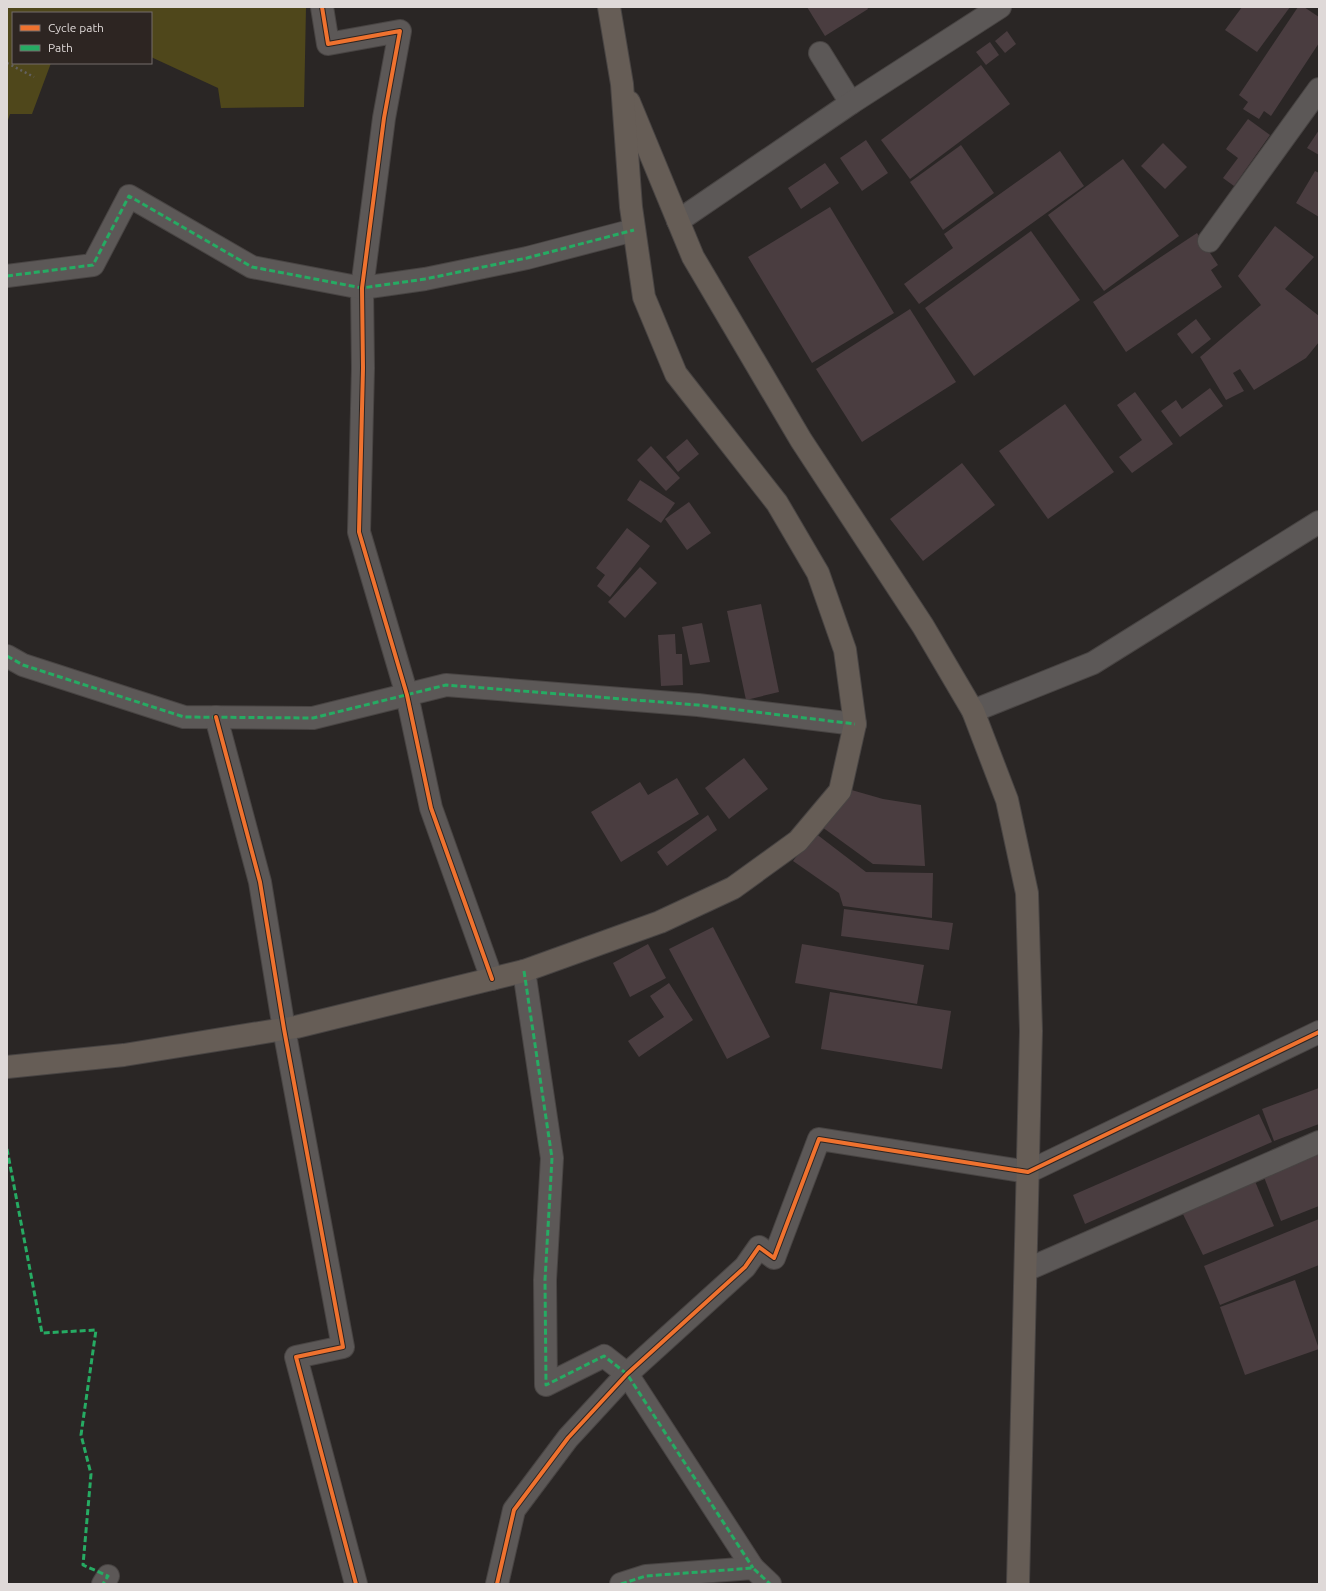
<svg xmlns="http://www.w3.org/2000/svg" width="1326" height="1591" font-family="Ubuntu,sans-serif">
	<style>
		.green { fill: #4f471b }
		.building { fill: #4a3d40 }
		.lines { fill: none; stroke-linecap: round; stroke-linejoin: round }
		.minor-casing { stroke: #484443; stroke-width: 24 }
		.major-casing { stroke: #484443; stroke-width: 24 }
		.path { stroke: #636160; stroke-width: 2.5; stroke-dasharray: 2 3; stroke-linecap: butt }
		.minor { stroke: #5c5857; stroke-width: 22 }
		.major { stroke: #665d56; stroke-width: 22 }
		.quiet { stroke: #26ab63; stroke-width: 3; stroke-dasharray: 6 3; stroke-linecap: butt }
		.cycleway-casing { stroke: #2d2522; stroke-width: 6 }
		.cycleway { stroke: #ef722f; stroke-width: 4 }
	</style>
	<rect width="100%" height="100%" fill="#2a2625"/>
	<path class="green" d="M 7,7 L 306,7 L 304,107 L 221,108 L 218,88 L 151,57 L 151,13 L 13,13 L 13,63 L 51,63 L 32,114 L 10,114 L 7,123 Z"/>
	<g class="building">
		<path d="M 807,7 L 867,7 L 868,9 L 825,36 Z"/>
		<path d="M 1242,7 L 1290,7 L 1257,52 L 1225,30 Z"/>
		<path d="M 1298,7 L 1304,7 L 1319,17 L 1319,43 L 1271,116 L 1264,111 L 1259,119 L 1243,109 L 1248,102 L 1239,95 Z"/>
		<path d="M 1007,31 L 1016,44 L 1005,53 L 995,41 Z"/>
		<path d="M 990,42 L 999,55 L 986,65 L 976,52 Z"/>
		<path d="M 981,65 L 1010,104 L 910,179 L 881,140 Z"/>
		<path d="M 1248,119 L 1270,135 L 1234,186 L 1223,178 L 1238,158 L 1226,149 Z"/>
		<path d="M 1319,130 L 1319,155 L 1307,148 Z"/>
		<path d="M 866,140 L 888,173 L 862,191 L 840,158 Z"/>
		<path d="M 1163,143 L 1187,167 L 1165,189 L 1141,166 Z"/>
		<path d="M 961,145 L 994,193 L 943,230 L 910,182 Z"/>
		<path d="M 1060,151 L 1084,186 L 919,304 L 904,284 L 953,248 L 944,234 Z"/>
		<path d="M 1123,159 L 1179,236 L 1104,291 L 1048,215 Z"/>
		<path d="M 825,163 L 839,183 L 801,209 L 788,188 Z"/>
		<path d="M 1315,171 L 1319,173 L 1319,217 L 1296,203 Z"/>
		<path d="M 830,207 L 894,313 L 812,363 L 748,257 Z"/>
		<path d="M 1275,226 L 1314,257 L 1285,289 L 1319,316 L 1319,342 L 1306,358 L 1254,390 L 1240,369 L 1233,373 L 1244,391 L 1226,400 L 1200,357 L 1261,305 L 1238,276 Z"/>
		<path d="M 1031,231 L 1080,300 L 974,376 L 925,308 Z"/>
		<path d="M 1197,233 L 1218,265 L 1211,270 L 1222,287 L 1126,352 L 1093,302 Z"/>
		<path d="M 910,309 L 956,382 L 862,442 L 816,369 Z"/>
		<path d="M 1196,319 L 1211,339 L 1192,354 L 1177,334 Z"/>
		<path d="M 1210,388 L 1223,406 L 1180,437 L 1161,411 L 1176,400 L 1182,409 Z"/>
		<path d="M 1135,392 L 1173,444 L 1132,473 L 1119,457 L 1142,440 L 1117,405 Z"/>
		<path d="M 1065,404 L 1114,472 L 1048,519 L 999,451 Z"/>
		<path d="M 687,439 L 699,454 L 678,472 L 666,457 Z"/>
		<path d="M 651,446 L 680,478 L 666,491 L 637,460 Z"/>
		<path d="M 962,463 L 995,505 L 923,561 L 890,519 Z"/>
		<path d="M 640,480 L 675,503 L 661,523 L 627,500 Z"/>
		<path d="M 689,502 L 711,533 L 687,550 L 665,519 Z"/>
		<path d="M 627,528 L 650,546 L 610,597 L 597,586 L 605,575 L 596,568 Z"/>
		<path d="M 640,567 L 657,583 L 625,618 L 608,602 Z"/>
		<path d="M 761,604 L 779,692 L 746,700 L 727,611 Z"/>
		<path d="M 702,623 L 710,662 L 690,665 L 682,627 Z"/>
		<path d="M 675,634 L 676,654 L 682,654 L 683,685 L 661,686 L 658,635 Z"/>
		<path d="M 744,758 L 768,789 L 729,819 L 705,788 Z"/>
		<path d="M 677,778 L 699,814 L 621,862 L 591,812 L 640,782 L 648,795 Z"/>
		<path d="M 848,789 L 883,799 L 921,805 L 925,866 L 873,864 L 822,827 Z"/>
		<path d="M 708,815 L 717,830 L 667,866 L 657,852 Z"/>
		<path d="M 815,833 L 866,872 L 933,873 L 932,918 L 843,906 L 839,893 L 793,861 Z"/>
		<path d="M 844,909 L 953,923 L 949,950 L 841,936 Z"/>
		<path d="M 713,927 L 770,1037 L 727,1059 L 669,949 Z"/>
		<path d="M 648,944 L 666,978 L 630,997 L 613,963 Z"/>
		<path d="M 802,944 L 924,965 L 917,1004 L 795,983 Z"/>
		<path d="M 669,983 L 693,1020 L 639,1057 L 628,1041 L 664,1017 L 650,996 Z"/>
		<path d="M 830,992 L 951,1011 L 942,1069 L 821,1049 Z"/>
		<path d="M 1319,1088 L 1319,1124 L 1274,1141 L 1262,1109 Z"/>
		<path d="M 1259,1114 L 1272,1142 L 1085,1224 L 1073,1195 Z"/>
		<path d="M 1319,1151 L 1319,1206 L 1281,1221 L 1262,1172 Z"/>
		<path d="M 1254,1179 L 1274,1226 L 1203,1255 L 1180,1208 Z"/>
		<path d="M 1319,1219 L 1319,1265 L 1220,1305 L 1204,1266 Z"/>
		<path d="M 1295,1280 L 1319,1349 L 1245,1375 L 1220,1307 Z"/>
	</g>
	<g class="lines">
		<g class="minor-casing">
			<g id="minor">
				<path d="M 322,7 L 328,44 L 400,31 L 384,118 L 362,288 L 363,368 L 359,532 L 407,695 L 431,808 L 492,979"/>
				<path d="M 820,53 L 851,103"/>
				<path d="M 678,221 L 851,103 L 1000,7"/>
				<path d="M 1209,241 L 1319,89"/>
				<path d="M 7,276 L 93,265 L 129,196 L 252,267 L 362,288 L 425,279 L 527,258 L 634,230"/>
				<path d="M 7,656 L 23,665 L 184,717 L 313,718 L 446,685 L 698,705 L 855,724"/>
				<path d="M 973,711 L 1093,663 L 1319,522"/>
				<path d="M 216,717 L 260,882 L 284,1029 L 343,1347 L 296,1357 L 356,1584"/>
				<path d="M 524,971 L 552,1158 L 545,1280 L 546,1385 L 604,1356 L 627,1374 L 753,1568"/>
				<path d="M 1026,1270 L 1319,1142"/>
				<path d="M 103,1584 L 108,1576"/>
				<path d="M 497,1584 L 514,1510 L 568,1438 L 627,1374 L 745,1267 L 759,1247 L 774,1258 L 819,1139 L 1028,1172 L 1319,1032"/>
				<path d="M 621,1584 L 646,1576 L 753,1568 L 770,1584"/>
			</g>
		</g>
		<g class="major-casing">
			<g id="major">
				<path d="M 629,102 L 693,257 L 801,440 L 923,626 L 973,711 L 1007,800 L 1027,893 L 1031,1031 L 1018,1584"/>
				<path d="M 7,1067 L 124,1055 L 296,1027 L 524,971 L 660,922 L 733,888 L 798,841 L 840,791 L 855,724 L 845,650 L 818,573 L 777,503 L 676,374 L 644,297 L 631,207 L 622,84 L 609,7"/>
			</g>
		</g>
		<path class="path" d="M 7,63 L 34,77"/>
		<use href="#minor" class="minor"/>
		<use href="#major" class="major"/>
		<g class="quiet">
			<path d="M 7,276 L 93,265 L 129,196 L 252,267 L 362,288 L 425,279 L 527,258 L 634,230"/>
			<path d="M 7,656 L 23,665 L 184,717 L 313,718 L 446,685 L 698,705 L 855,724"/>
			<path d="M 524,971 L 552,1158 L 545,1280 L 546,1385 L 604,1356 L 627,1374 L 753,1568"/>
			<path d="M 7,1149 L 42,1333 L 96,1330 L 81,1435 L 91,1474 L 83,1565 L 108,1576 L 103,1584"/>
			<path d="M 621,1584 L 646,1576 L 753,1568 L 770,1584"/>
		</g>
		<g class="cycleway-casing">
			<g id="cycleway">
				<path d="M 322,7 L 328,44 L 400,31 L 384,118 L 362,288 L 363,368 L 359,532 L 407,695 L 431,808 L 492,979"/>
				<path d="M 216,717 L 260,882 L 284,1029 L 343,1347 L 296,1357 L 356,1584"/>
				<path d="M 497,1584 L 514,1510 L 568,1438 L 627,1374 L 745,1267 L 759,1247 L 774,1258 L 819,1139 L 1028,1172 L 1319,1032"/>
			</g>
		</g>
		<use href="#cycleway" class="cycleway"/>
	</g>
	<rect width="1326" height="1591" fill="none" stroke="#dfd9d8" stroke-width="16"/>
	<rect x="12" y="12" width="140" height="52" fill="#2d2522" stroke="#746d6b"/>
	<rect x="20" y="25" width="20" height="6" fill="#ef722f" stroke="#746d6b"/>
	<text x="48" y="32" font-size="12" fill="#dfd9d8">Cycle path</text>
	<rect x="20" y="45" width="20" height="6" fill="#26ab63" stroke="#746d6b"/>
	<text x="48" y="52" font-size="12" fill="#dfd9d8">Path</text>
</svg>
